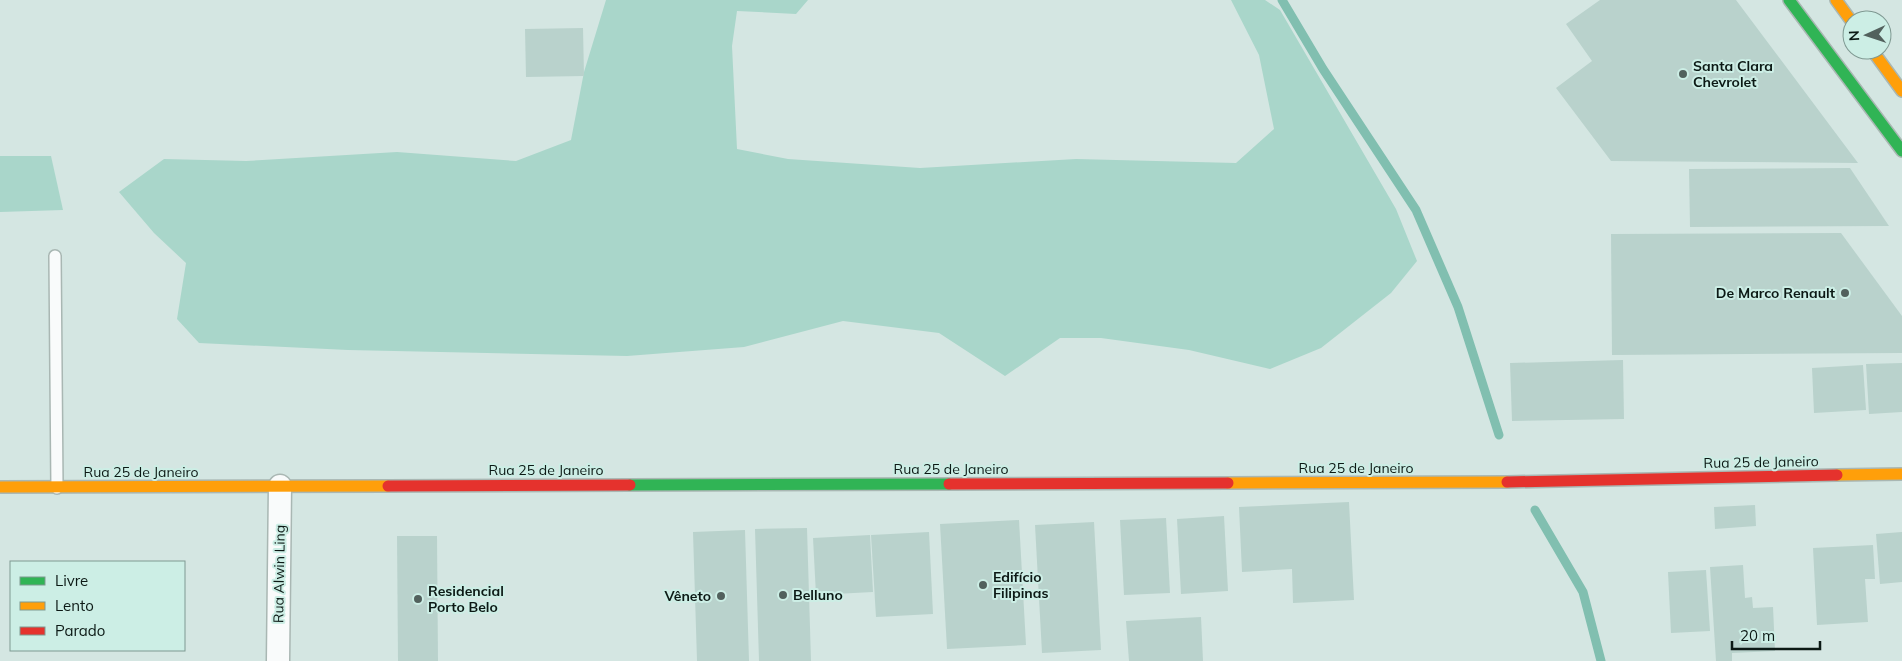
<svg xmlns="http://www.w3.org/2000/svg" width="1902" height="661" font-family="Mulish,sans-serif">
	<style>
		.green { fill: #a9d6ca }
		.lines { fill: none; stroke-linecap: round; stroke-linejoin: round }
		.stream { stroke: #81bfb0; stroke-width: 9 }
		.building { fill: #b9d2cc }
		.lane-casing { stroke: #a9b7b3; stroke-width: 14 }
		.street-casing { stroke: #a9b7b3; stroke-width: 25 }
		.fast-casing { stroke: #a9b7b3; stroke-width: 14 }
		.slow-casing { stroke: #a9b7b3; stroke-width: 14 }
		.jam-casing { stroke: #a9b7b3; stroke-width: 14 }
		.lane { stroke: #f9fbfb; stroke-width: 11 }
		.street { stroke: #f9fbfb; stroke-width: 22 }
		.fast { stroke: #30b455; stroke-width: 11 }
		.slow { stroke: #ff9f0a; stroke-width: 11 }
		.jam { stroke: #e5322d; stroke-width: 11 }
		.poi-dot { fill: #52615d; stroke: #cceee5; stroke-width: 2 }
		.labels { text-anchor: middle; stroke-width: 4; stroke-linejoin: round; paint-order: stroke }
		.poi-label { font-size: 14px; font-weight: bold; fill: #0c1915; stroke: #cceee5; text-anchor: start }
		.street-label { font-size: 14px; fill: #0c1915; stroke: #cceee5 }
	</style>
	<rect width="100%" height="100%" fill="#d4e6e2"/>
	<g class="green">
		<path d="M 606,0 L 808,0 L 796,14 L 737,11 L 732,46 L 737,149 L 788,159 L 920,168 L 1076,159 L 1236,163 L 1274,129 L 1259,55 L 1231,0 L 1265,0 L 1280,10 L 1396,209 L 1417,261 L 1391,293 L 1321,348 L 1270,369 L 1189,350 L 1101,338 L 1060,338 L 1005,376 L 939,333 L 843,321 L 744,347 L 627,356 L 348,350 L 199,343 L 177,319 L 186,263 L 154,233 L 119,192 L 164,159 L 246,161 L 397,152 L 516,161 L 571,140 L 584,72 Z"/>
		<path d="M 0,156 L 51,156 L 63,210 L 0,212 Z"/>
	</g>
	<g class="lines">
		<g class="stream">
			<path d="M 1282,0 L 1323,69 L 1416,210 L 1458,307 L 1499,435"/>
			<path d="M 1535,510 L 1583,592 L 1601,661"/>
		</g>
	</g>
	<g class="building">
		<path d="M 1600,0 L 1736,0 L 1858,163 L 1611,161 L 1556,88 L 1592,61 L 1566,24 Z"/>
		<path d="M 583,28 L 584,76 L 526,77 L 525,29 Z"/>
		<path d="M 1850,168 L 1889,226 L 1690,227 L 1689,169 Z"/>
		<path d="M 1841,233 L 1902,316 L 1902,353 L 1612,355 L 1611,234 Z"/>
		<path d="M 1623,360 L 1624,419 L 1512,421 L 1510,363 Z"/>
		<path d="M 1902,363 L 1902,412 L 1869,414 L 1866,364 Z"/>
		<path d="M 1863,365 L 1866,410 L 1814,413 L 1812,368 Z"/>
		<path d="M 1349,502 L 1354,600 L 1293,603 L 1292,569 L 1242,572 L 1239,507 Z"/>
		<path d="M 1755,505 L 1756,526 L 1715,529 L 1714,507 Z"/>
		<path d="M 1224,516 L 1228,591 L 1181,594 L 1177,519 Z"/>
		<path d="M 1166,518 L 1170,593 L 1124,595 L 1120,520 Z"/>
		<path d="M 1019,520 L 1026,645 L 947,649 L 940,524 Z"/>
		<path d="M 1094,522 L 1101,650 L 1042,653 L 1035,525 Z"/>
		<path d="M 807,528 L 811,661 L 759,661 L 755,529 Z"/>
		<path d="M 745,530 L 749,661 L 697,661 L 693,532 Z"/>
		<path d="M 929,532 L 933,614 L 876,617 L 871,535 Z"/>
		<path d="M 1902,532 L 1902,582 L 1880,584 L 1876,534 Z"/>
		<path d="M 870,535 L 873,592 L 816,595 L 813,538 Z"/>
		<path d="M 397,536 L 437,536 L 438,661 L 398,661 Z"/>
		<path d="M 1873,545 L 1875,579 L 1865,579 L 1868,622 L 1817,625 L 1813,548 Z"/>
		<path d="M 1743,565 L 1745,598 L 1752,597 L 1753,608 L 1773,607 L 1775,651 L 1732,653 L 1732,661 L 1716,661 L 1710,567 Z"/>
		<path d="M 1706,570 L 1710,631 L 1671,633 L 1668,572 Z"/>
		<path d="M 1201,617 L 1203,661 L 1129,661 L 1126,621 Z"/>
	</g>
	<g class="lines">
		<g class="lane-casing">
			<path id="lane" d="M 55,256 L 57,488"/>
		</g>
		<g class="street-casing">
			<path id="street" d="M 278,661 L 280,486"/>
		</g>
		<g class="fast-casing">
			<g id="fast">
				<path d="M 1789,0 L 1902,151"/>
				<path d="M 630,485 L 949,484"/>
			</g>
		</g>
		<g class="slow-casing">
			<g id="slow">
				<path d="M 1836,0 L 1852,22"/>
				<path d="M 1872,50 L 1902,91"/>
				<path d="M 1837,475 L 1902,474"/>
				<path d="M 1228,483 L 1507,482"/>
				<path d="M 0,487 L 388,486"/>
			</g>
		</g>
		<g class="jam-casing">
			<g id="jam">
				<path d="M 1507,482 L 1837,475"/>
				<path d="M 949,484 L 1228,483"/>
				<path d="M 388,486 L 630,485"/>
			</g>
		</g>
		<use href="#lane" class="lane"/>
		<use href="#street" class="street"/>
		<use href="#fast" class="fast"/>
		<use href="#slow" class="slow"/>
		<use href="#jam" class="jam"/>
	</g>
	<g class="poi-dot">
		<circle cx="1683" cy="74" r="5"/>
		<circle cx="1845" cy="293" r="5"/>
		<circle cx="983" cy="585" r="5"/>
		<circle cx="783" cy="595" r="5"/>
		<circle cx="721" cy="596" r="5"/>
		<circle cx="418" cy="599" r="5"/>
	</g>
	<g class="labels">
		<g class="poi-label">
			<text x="1693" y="71">Santa Clara<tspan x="1693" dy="16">Chevrolet</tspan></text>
			<text x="1835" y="298" text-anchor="end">De Marco Renault</text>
			<text x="993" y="582">Edifício<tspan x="993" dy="16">Filipinas</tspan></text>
			<text x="428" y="596">Residencial<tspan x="428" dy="16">Porto Belo</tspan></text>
			<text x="793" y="600">Belluno</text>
			<text x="711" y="601" text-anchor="end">Vêneto</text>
		</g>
		<g class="street-label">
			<text transform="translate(1761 462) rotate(-1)" y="5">Rua 25 de Janeiro</text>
			<text x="1356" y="473">Rua 25 de Janeiro</text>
			<text x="951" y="474">Rua 25 de Janeiro</text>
			<text x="546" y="475">Rua 25 de Janeiro</text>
			<text x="141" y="477">Rua 25 de Janeiro</text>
			<text transform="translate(279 574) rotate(-89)" y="5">Rua Alwin Ling</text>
		</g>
	</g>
	<rect x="10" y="561" width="175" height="90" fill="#cceee5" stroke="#7f9992"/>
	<rect x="20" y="577" width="25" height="8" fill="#30b455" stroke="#7f9992"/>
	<text x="55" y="586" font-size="15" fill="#0c1915">Livre</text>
	<rect x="20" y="602" width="25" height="8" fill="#ff9f0a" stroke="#7f9992"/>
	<text x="55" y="611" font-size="15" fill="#0c1915">Lento</text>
	<rect x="20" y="627" width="25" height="8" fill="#e5322d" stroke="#7f9992"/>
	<text x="55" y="636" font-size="15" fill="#0c1915">Parado</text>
	<g transform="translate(1867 35) rotate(267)"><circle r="24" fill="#cceee5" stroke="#7f9992"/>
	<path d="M0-4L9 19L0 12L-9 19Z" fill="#52615d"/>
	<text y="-8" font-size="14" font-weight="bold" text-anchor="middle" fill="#0c1915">N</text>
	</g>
	<path d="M1732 641v8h88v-8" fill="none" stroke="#0c1915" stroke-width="2.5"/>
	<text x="1740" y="641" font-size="15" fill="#0c1915" stroke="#cceee5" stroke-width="4" paint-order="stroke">20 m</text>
</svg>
